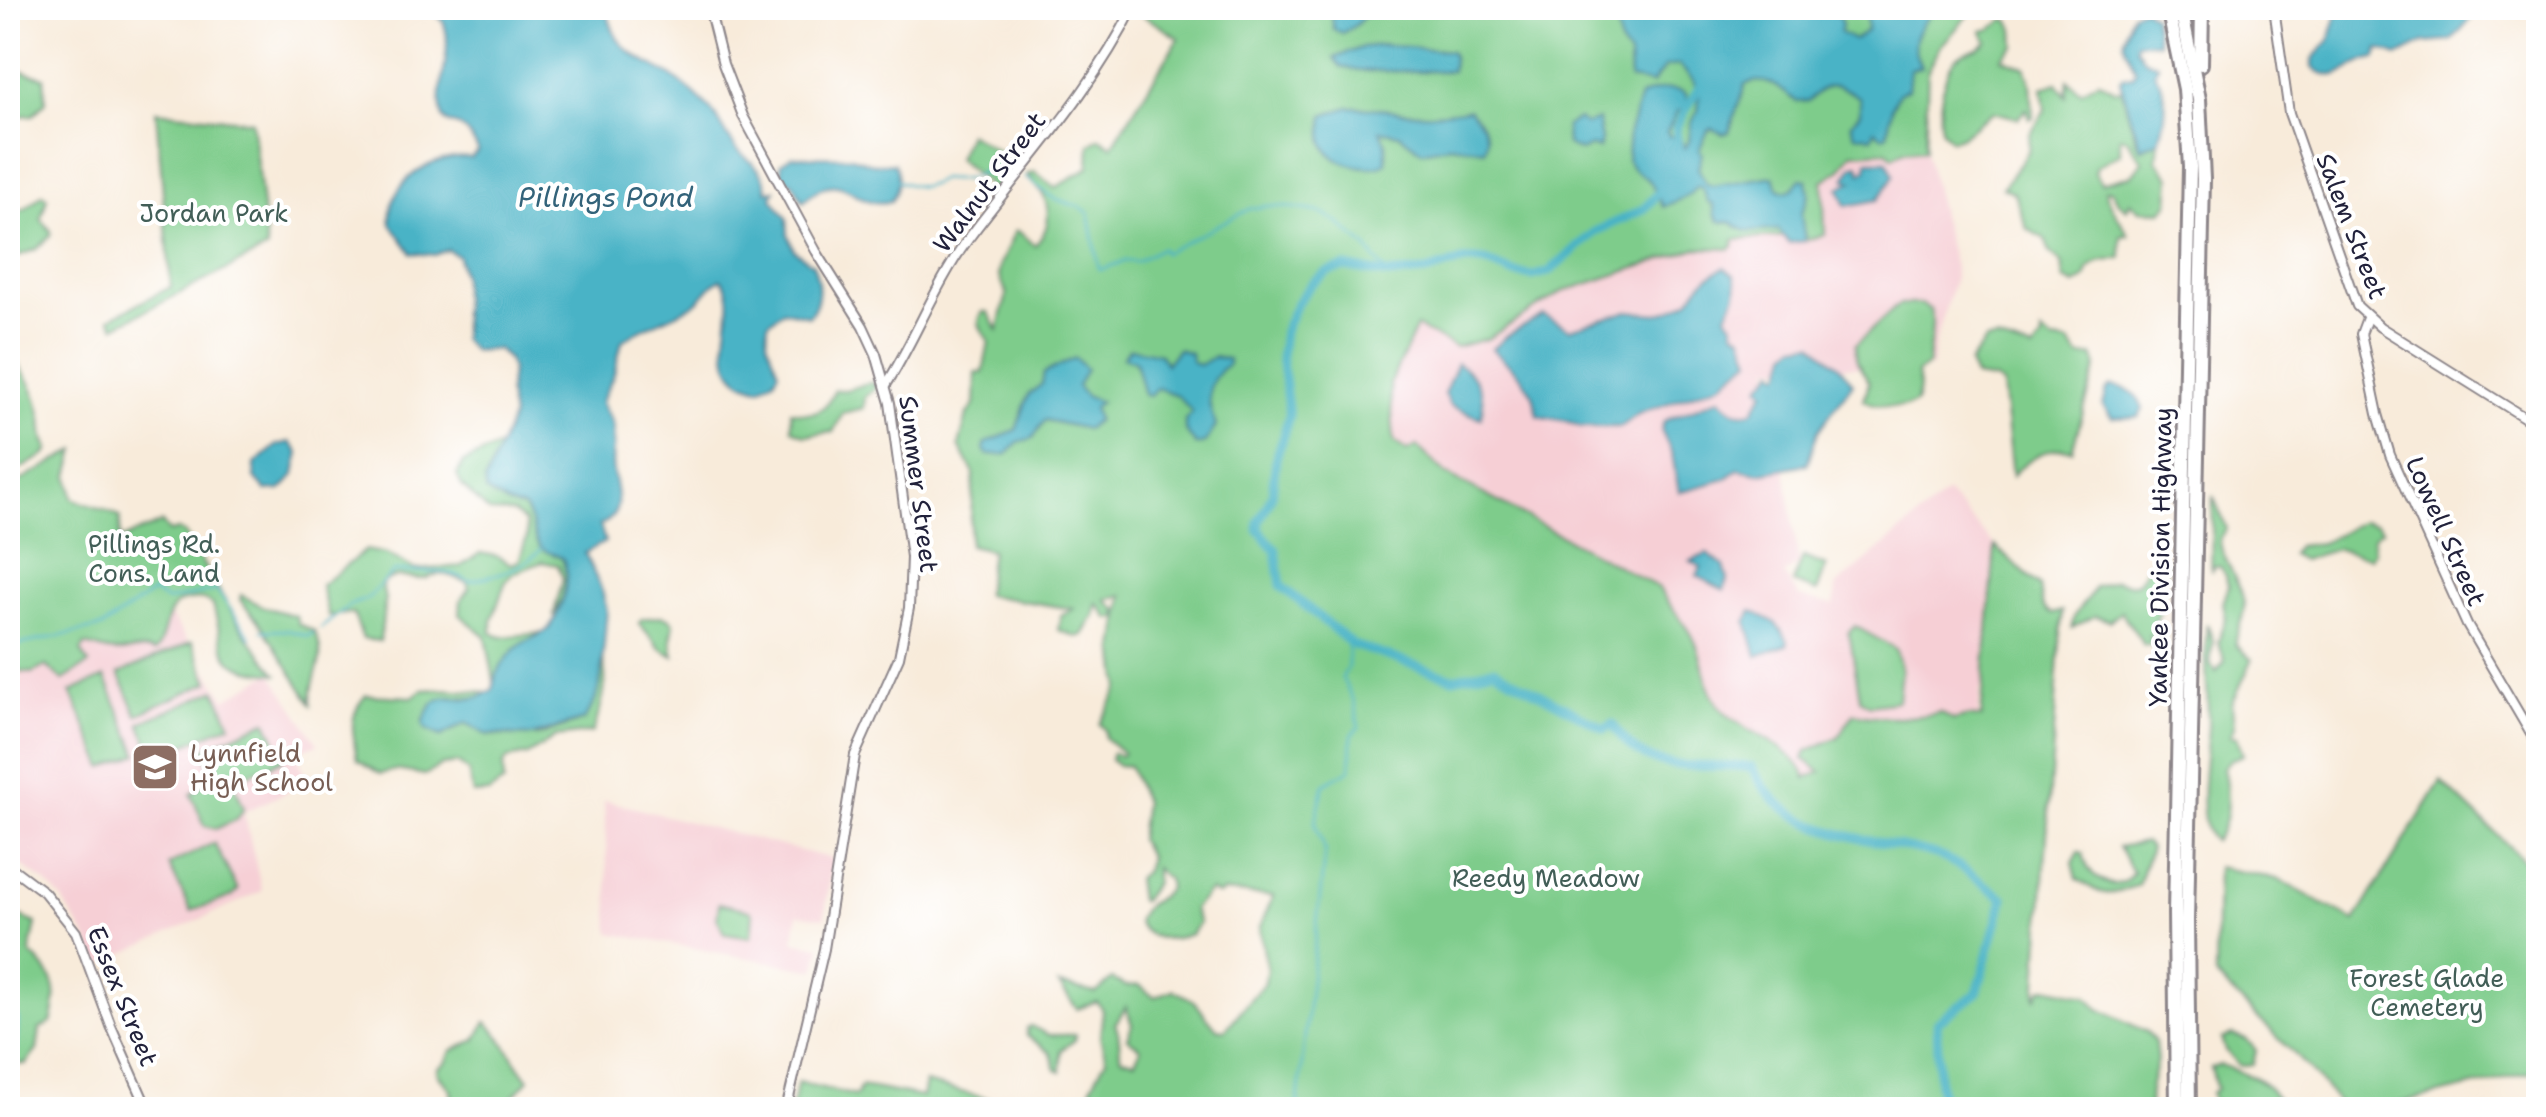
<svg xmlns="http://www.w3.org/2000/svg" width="2546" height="1117" font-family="'Shantell Sans',sans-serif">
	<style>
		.built { fill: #f6cfd5 }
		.green { fill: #7ecc8b; stroke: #507763; stroke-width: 2.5; fill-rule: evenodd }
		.water { fill: #48b3c6; stroke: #356a80; stroke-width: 2.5 }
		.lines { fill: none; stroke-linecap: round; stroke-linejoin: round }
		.stream { stroke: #48b3c6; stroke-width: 2.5 }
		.river { stroke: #48b3c6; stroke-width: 9 }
		.tertiary-casing { stroke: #8d868a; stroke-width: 12 }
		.secondary-casing { stroke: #8d868a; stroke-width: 12 }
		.motorway-casing { stroke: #8d868a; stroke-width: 18 }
		.tertiary { stroke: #fff; stroke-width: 8 }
		.secondary { stroke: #fff; stroke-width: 8 }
		.motorway { stroke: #fff; stroke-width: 12 }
		.labels { text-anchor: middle; stroke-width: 8; stroke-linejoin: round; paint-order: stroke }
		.street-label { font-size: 25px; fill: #22223b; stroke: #fff }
		.park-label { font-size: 25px; fill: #425e57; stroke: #fff }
		.education-label { font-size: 25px; fill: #785e54; stroke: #fff; text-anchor: start }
		.water-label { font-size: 28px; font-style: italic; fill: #33637a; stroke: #fff }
	</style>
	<rect width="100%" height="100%" fill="#fff"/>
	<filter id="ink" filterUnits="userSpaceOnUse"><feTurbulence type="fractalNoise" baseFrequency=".01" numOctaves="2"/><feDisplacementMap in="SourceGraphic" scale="20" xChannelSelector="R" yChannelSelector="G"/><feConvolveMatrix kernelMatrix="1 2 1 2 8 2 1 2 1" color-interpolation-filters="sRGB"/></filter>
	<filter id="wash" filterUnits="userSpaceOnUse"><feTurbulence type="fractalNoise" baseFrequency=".0048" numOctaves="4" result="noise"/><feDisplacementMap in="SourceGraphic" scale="40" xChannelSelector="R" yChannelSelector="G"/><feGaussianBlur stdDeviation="2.25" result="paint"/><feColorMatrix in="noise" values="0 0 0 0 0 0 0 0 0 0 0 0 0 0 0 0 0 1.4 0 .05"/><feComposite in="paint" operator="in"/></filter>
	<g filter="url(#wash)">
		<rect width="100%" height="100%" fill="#f8ebda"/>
		<g class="built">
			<path d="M 1925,149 L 1954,267 L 1954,280 L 1935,344 L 1932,367 L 1770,367 L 1799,564 L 1784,574 L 1799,597 L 1834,605 L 1836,586 L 1947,493 L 1995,546 L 2007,574 L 1988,675 L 1980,691 L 1974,802 L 1818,804 L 1734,740 L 1649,580 L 1630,574 L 1412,455 L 1392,439 L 1386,387 L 1416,326 L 1542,299 L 1719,241 L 1825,233 L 1822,154 Z"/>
			<path d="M 154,591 L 226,699 L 271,673 L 318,744 L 296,752 L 308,782 L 244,812 L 262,891 L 97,966 L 88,940 L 62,899 L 45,882 L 8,856 L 8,689 L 21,680 L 14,662 Z"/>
			<path d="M 604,800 L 833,859 L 824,918 L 798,914 L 793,941 L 821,946 L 815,970 L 610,933 Z"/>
		</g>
		<g class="green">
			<path d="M 1141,8 L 1975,8 L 1940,47 L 1928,70 L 1925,149 L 1903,151 L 1893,157 L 1887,151 L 1852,153 L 1841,169 L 1823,181 L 1825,234 L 1805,241 L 1805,235 L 1734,240 L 1734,245 L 1730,249 L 1697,248 L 1562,292 L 1487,339 L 1455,347 L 1416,327 L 1390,384 L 1394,441 L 1407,451 L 1417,446 L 1446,474 L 1659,588 C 1668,607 1685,619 1694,639 C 1707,666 1703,695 1728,715 C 1752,735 1796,748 1806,778 L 1821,772 L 1804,759 L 1807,751 L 1838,737 L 1854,713 C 1876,718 1920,719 1940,712 L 1953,720 L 1969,716 L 1981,718 L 1995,546 L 2040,587 C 2043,599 2038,608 2052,614 L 2062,611 L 2036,999 L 2041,989 L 2047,987 L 2087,996 L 2099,1009 L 2147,1032 L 2155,1042 L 2157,1061 L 2150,1089 L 2149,1109 L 1114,1109 L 1107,1101 L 1093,1097 L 1091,1087 L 1106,1059 L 1100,1037 L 1103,1010 L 1097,1002 L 1077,1009 L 1059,985 L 1096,993 L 1112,979 L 1126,986 L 1139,985 L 1154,997 L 1173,990 L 1193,1000 L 1217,1029 L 1225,1030 L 1264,983 L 1267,970 L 1260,928 L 1273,896 L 1222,892 L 1218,895 L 1210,891 L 1193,909 L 1199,923 L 1191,934 C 1171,941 1150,942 1137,923 C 1141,902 1160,902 1169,887 L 1167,879 L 1155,868 L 1155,883 L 1142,901 L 1139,900 L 1136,879 L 1145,871 L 1149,857 L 1139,840 L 1144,802 L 1129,766 L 1117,765 L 1110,760 L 1112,753 L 1121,756 L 1123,753 L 1105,738 L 1105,730 L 1100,724 L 1120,687 L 1115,648 L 1123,595 L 1106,600 L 1118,610 L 1117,618 L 1109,619 L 1097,603 L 1095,615 L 1083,635 L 1077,637 L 1058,630 L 1061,616 L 1073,609 L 985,595 L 991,550 L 969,545 L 974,474 L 959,446 L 967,415 L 975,405 L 976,373 L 983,373 L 989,341 C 982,329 974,324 983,312 L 988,312 L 998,330 L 1007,294 L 999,276 L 1000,265 L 1015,231 L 1018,231 L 1035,245 C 1049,231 1052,212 1042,193 C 1038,186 1031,182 1028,174 L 1035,172 L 1055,188 L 1089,167 L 1090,144 L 1100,138 L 1112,146 L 1179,38 L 1139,13 ZM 1126,1007 L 1132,1025 L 1127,1038 L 1141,1048 L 1135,1061 L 1122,1058 C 1116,1048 1123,1039 1115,1024 Z"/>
			<path d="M 2005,20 L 2009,20 L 2014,29 L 2015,45 L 2002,58 L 2025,67 L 2031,84 L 2033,117 L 2029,119 L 2026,109 L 2018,118 L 1993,112 L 1960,137 L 1951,140 C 1947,136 1942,133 1941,127 C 1937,112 1944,66 1958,56 C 1968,48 1978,52 1987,41 L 1982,31 L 1991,29 Z"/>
			<path d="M 8,67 L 44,77 L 46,102 L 33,115 L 8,117 Z"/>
			<path d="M 2068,80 L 2080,91 L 2098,81 L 2115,90 L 2121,89 L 2137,142 L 2142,148 L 2159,140 L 2157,160 L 2171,177 L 2169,204 L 2162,211 L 2140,210 L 2130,202 L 2127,209 L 2118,202 L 2112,190 L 2105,190 C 2109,203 2122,224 2129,235 L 2121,236 L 2121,258 L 2099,262 L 2088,269 L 2086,278 L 2075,285 L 2064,280 L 2062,263 L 2050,253 L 2045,239 L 2027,229 L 2014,193 L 2003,187 L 2028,152 L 2030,134 L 2045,110 L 2042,88 L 2057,83 L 2066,96 ZM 2120,137 L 2127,139 L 2143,161 L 2132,175 L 2101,183 L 2095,172 L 2097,166 L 2120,153 Z"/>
			<path d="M 156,111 L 252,121 L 267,249 L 115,326 L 110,318 L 171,287 Z"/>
			<path d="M 968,133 L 1021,165 L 997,193 L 957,159 Z"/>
			<path d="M 43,194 L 47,198 L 41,219 L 51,231 L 51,235 L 37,249 L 14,258 L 8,250 L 8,195 L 12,214 L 25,209 Z"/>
			<path d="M 1899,304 L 1921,304 L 1931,310 C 1935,327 1928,348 1928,365 L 1917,373 L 1919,387 L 1916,403 C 1902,410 1878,407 1864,400 L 1869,382 L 1857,361 L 1855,345 Z"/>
			<path d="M 2041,333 L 2052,341 L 2069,343 L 2080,357 L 2093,356 L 2097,366 L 2072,450 C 2049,445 2027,458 2012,476 L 2002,385 L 1995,380 L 1975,377 L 1969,364 L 1985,341 L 1997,340 L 2033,351 L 2042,339 Z"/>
			<path d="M 8,353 C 26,373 37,390 42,418 C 44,430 41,437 49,449 L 45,455 L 8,476 Z"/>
			<path d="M 871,382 L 878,386 L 865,397 L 864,408 L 843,413 L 833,432 L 805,435 L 792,429 L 791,411 C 815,416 824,413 835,390 L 846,390 Z"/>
			<path d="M 501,445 L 485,481 L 492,496 L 524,508 L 549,552 L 563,559 C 570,580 565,599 553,616 L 563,579 L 558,565 L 542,562 L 512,574 L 505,583 L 492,620 L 492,633 L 501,637 L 541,633 L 515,650 L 494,681 L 486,636 L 460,615 L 461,600 L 469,588 L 467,582 C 457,579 445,572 436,575 C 426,577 431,579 420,579 C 404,578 395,572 382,584 L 385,600 L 380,641 L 363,639 L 353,613 L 328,616 L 321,585 L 366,550 L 387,554 L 416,570 L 461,566 L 480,553 L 497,556 L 511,564 L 519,561 L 527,537 L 525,522 L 513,513 L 489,512 L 462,486 L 457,475 L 463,463 Z"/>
			<path d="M 76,450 L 69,476 L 73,498 C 90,507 106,508 120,517 L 120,540 L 162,523 L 169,532 L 178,530 L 185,534 L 244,632 L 277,674 C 217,669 227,656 213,605 C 204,599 201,599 190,600 C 160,603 170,633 155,652 C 141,647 133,652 120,652 C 107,653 97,647 85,645 L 81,651 L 89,664 L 63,680 L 46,666 L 32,673 L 8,670 L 8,615 L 15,602 L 8,566 L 8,488 Z"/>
			<path d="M 2213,496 L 2227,529 L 2220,539 C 2221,563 2243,581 2244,606 C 2244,620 2235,631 2236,645 L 2252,660 L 2232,704 L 2234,727 L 2230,736 L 2237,737 L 2243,755 L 2230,760 L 2223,768 C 2228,788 2231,825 2214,841 C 2193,825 2207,751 2208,727 C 2209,692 2203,658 2207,624 L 2213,641 L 2210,664 L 2216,672 L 2225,661 L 2218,642 L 2226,619 L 2223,603 L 2229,586 L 2221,567 L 2214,566 L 2211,572 Z"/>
			<path d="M 2362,521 L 2376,524 L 2382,530 L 2373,537 L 2374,550 L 2370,557 L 2336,549 L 2302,560 L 2291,554 L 2297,546 L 2321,543 Z"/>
			<path d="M 1803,557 L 1826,566 L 1817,592 L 1793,583 Z"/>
			<path d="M 2159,557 L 2167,561 C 2162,583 2167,604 2154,624 L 2164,625 L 2164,636 L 2149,635 L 2151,645 L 2144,645 L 2121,611 L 2109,621 L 2095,616 L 2072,628 C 2071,611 2089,602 2094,587 L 2115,580 C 2151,591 2133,572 2159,557 Z"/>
			<path d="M 241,595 L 264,607 L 296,616 L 298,624 L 314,631 C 330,661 310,674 311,703 L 262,626 L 240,600 Z"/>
			<path d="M 661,616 L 669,618 L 674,624 L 671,639 L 674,656 L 660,648 L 639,623 L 642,619 Z"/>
			<path d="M 1855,626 L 1896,649 L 1901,670 L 1898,701 L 1870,705 L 1860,699 L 1849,632 Z"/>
			<path d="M 192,642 L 209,682 L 137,715 L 119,674 Z"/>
			<path d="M 602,654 C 610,682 602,705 593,732 L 556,737 L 528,755 L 507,759 L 503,766 L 504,782 L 488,793 L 473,794 L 468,771 L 457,763 L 442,765 L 425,775 L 396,770 L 380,774 L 357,759 C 353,734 347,716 366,695 L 412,697 L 423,690 L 439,689 L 487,692 L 479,698 C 448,698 443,692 423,720 L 426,729 L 441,736 L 466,723 L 489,735 L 539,736 L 584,720 L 600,682 Z"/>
			<path d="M 105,677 L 138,754 L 104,768 L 71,692 Z"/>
			<path d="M 216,690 L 231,724 L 155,758 L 140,723 Z"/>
			<path d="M 267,721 L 284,759 L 233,781 L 244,808 L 237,819 L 216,829 L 205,826 L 191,794 L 207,780 L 217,780 L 203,749 Z"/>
			<path d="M 2441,781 L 2538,874 L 2538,1014 L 2525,1023 L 2538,1035 L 2538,1071 L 2374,1109 L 2343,1109 L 2310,1069 L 2215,976 L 2217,867 L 2277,879 L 2355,921 Z"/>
			<path d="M 2145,842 L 2150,848 L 2138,885 C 2106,896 2106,898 2077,879 L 2073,863 L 2079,852 L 2083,853 C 2087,878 2117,898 2133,872 L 2118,847 Z"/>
			<path d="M 214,843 L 238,890 L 233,896 L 191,911 L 169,865 Z"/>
			<path d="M 8,879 L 13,885 L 10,905 L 14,914 L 36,923 L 30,953 C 57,978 60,991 51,1023 L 40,1029 L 37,1050 L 26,1064 L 8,1064 Z"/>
			<path d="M 719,903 L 750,910 L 753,914 L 751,937 L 725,933 L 717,918 Z"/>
			<path d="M 486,1022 C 501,1032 515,1063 529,1079 L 511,1099 L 517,1109 L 453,1109 L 451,1090 L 437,1073 L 438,1068 L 446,1063 L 451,1051 L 476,1040 Z"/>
			<path d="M 1031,1026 L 1049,1035 L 1076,1035 L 1075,1040 L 1061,1050 L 1061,1072 L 1056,1070 L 1051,1053 L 1027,1036 L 1027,1028 Z"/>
			<path d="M 2232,1035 L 2247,1040 L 2256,1050 L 2253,1064 L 2240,1066 L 2226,1050 L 2222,1039 Z"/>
			<path d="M 2220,1065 C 2249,1074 2271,1081 2281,1109 L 2215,1109 L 2211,1093 L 2217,1089 L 2211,1068 Z"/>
			<path d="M 798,1082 L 856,1096 L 861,1086 L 922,1097 L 925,1083 L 1030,1109 L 1054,1098 L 1055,1108 L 1054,1110 L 791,1109 Z"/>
		</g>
		<g class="water">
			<path d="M 422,8 L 607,8 C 615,58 645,57 680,82 C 689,88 696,96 704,103 C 719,115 724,134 736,148 C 749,162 767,170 767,191 L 775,190 L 772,198 L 787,218 L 788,234 L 794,250 L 813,264 C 820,283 822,300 809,316 L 783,310 L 768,323 L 767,341 L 779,371 L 774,379 L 760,388 C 695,375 748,303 721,279 C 708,285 705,298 693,305 C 669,319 643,325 622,341 L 614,374 L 601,402 C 603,409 609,415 612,423 C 617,439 610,455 613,471 C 616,492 626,515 600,525 L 605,542 L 585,553 L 602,591 L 607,610 L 601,678 L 595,701 L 584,720 L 531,736 L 486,734 L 466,723 L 441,736 L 426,729 L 423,723 C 438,681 455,705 479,697 C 484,696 488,692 493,689 C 495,672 508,653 523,643 C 531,638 544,635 550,627 C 562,609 571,581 563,559 C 556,554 545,553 540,547 C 532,540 535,522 524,508 L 509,505 L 486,491 L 485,481 L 512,417 L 508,396 L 511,370 L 508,360 L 497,349 L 473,351 L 462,340 L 462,277 L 458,256 L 448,250 L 434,255 L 412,253 L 391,224 C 386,181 432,154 471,158 L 478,151 C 476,144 466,131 460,127 C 453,123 446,127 442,115 C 435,89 456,44 442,20 C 438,14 428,11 422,8 Z"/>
			<path d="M 1340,8 L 1394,8 L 1395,12 L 1370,10 L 1356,25 L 1342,33 L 1334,30 L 1332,18 Z"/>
			<path d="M 1653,8 L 1835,8 L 1842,24 L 1839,32 L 1854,40 L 1867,30 L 1866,14 L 1858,8 L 1934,8 C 1919,31 1906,37 1921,67 L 1910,69 L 1908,89 L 1900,92 L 1892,107 L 1887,135 L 1881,136 L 1875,130 L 1872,137 L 1855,134 L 1851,123 L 1860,113 L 1860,98 C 1836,82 1830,80 1808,101 L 1797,102 C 1781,89 1765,74 1745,85 L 1729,132 L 1723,134 L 1712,129 L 1708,131 L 1699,150 L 1702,154 L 1698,168 L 1706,183 L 1712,186 L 1774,176 L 1778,189 L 1786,192 L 1793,189 L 1801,179 L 1807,180 L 1809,194 L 1801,214 L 1805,241 L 1789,243 L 1779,230 C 1759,229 1748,237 1733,223 L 1719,221 L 1714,214 L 1714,205 L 1708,202 L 1703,189 L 1697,186 L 1688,196 L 1663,207 L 1650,181 L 1632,168 L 1627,160 L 1629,132 L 1640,97 C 1654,90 1673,85 1686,94 L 1688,108 L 1677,112 L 1667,132 L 1669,136 L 1680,138 L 1685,148 L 1689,141 L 1691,124 L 1698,111 L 1699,96 L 1693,80 L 1679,65 L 1665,67 L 1652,84 L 1630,80 L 1629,56 L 1620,44 L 1617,26 L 1634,11 L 1640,14 Z"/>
			<path d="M 2143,8 L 2153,16 L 2158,42 L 2137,42 L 2136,47 L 2144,59 L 2158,64 L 2154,73 C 2170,93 2167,116 2159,140 L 2141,148 L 2120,81 L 2122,77 L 2133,76 L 2136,71 C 2122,38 2119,50 2132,12 Z"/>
			<path d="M 2338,8 L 2480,8 L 2451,41 L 2423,43 L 2398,56 L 2379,49 L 2376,58 C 2351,61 2337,89 2313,67 L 2313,59 L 2330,40 C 2331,28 2337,20 2338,8 Z"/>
			<path d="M 1385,45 L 1450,51 L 1453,57 L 1452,71 L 1367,71 L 1341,67 L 1334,58 L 1363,47 Z"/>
			<path d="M 1349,107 C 1374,106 1397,113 1422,113 C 1434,114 1454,111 1469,109 C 1479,120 1493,136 1484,150 L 1451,145 L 1422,151 L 1399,134 L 1380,130 L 1386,144 L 1386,163 C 1371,172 1336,165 1326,148 C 1321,140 1323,125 1324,116 Z"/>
			<path d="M 1578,119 L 1585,125 L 1598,120 L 1601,141 L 1599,149 L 1591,146 L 1580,151 L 1567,145 L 1566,126 Z"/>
			<path d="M 792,156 L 851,157 L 873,164 L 894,163 C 900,173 898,191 891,201 C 853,212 845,161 803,202 L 792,182 L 782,177 L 781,163 Z"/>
			<path d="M 1868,161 L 1887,161 L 1894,176 L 1877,200 L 1846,206 L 1839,188 L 1853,181 L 1845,179 L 1853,166 L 1859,165 L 1861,173 L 1867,169 Z"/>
			<path d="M 1724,267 L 1735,276 C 1740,294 1733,300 1727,315 L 1734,325 L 1734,331 L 1743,336 L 1751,359 L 1721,384 L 1638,414 L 1621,427 L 1581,427 L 1566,421 L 1538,416 L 1533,395 L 1519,374 L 1492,349 L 1504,338 L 1543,315 L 1570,329 L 1628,311 L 1657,314 L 1671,310 L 1689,300 L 1704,280 Z"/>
			<path d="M 1813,343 L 1839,366 L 1853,383 L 1818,431 L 1807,464 L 1759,473 L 1738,469 L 1726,479 L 1679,492 L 1672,454 L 1661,430 L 1664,421 L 1720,398 C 1729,409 1738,415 1753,411 L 1765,391 L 1760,386 L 1775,369 L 1779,374 L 1783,371 L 1788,352 L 1796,345 Z"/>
			<path d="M 1130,348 L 1160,354 L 1166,364 L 1178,349 L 1190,353 L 1191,361 L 1199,365 L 1214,357 L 1228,359 L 1228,364 C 1204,382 1206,401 1216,426 L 1205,443 L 1196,445 L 1185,430 L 1185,420 L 1192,412 L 1177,395 L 1157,388 L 1150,396 L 1144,395 L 1135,361 L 1123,357 Z"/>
			<path d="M 1075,358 L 1086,369 L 1077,386 L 1085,396 L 1100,402 L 1093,407 L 1097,420 L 1086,429 L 1045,420 L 1033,438 L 1019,442 L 1007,454 L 988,455 L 984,450 L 986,443 L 1016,430 L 1029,394 L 1042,384 L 1044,373 Z"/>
			<path d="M 1457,363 C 1476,374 1488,397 1481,418 L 1450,406 L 1444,394 Z"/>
			<path d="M 2112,386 C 2129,387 2136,393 2143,409 L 2139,417 L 2112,418 L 2103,406 L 2107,389 Z"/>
			<path d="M 290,442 L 299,453 L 295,475 L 281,490 L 266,491 L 255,478 L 255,464 L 277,445 Z"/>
			<path d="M 1707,554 L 1724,566 L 1728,580 L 1724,590 L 1697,576 L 1701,567 L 1691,561 Z"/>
			<path d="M 1752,611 L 1776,623 L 1788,641 L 1787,645 L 1757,656 L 1747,622 Z"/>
		</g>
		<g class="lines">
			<g class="stream">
				<path d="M 1025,177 L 1053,198 L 1080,207 L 1089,213 L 1099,270 L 1125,261 L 1136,262 L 1161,248 L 1164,253 L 1249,209 L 1265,206 L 1296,208 L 1319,212 L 1335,220 L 1366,247 L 1388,275"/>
				<path d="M 896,181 C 915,186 923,191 941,179 C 962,182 971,179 989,168 L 1014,175"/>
				<path d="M 321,628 L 350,605 L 367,599 L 394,571 C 420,574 445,567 469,581 C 494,575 524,570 541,549"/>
				<path d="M 261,631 L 287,630 L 308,636 L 313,633"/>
				<path d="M 8,647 L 103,627 L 153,592 L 166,601 L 217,590 L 251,637"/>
				<path d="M 8,951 L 14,953 L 17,963 L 11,1002 L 18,1020 L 14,1067 L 8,1088"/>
				<path d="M 1297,1110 L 1325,849 L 1315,825 L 1324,784 L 1351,769 L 1352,734 L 1359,727 L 1354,702 L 1342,678 L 1348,667 L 1348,641"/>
			</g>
			<g class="river">
				<path d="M 1678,147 L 1676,128 L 1703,80"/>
				<path d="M 1662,189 L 1644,209 L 1595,232 L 1549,272 L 1533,276 L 1513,273 L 1483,261 L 1463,261 L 1426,272 L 1388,275 L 1345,267 L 1327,272 L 1312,283 L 1296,304 L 1284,331 L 1281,355 L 1289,416 L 1276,458 L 1272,495 L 1259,521 L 1258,529 L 1276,550 L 1281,586 L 1353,645 L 1453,678 L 1494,669 L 1605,729 L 1613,724 C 1644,779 1698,763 1752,767 C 1788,842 1871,835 1939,856 C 1961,864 1984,885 2004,898 L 1977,993 L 1937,1022 L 1939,1083 L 1943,1110"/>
			</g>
		</g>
	</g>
	<g filter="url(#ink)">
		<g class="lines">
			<g class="tertiary-casing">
				<path id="tertiary" d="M 8,865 L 44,892 L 76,932 L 111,1026 L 148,1110"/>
			</g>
			<g class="secondary-casing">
				<g id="secondary">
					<path d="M 709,8 L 723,64 L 743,116 L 816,251 L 863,326 L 876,354 L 890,403 L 911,557 L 909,608 L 899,657 L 855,755 L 824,949 L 786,1110"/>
					<path d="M 2274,8 L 2289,113 L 2357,306 L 2380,327 L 2538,426"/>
					<path d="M 2367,318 L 2361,334 L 2378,414 L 2390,455 L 2467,625 L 2538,746"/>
					<path d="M 886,385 C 916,338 935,284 969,238 C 1025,163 1091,93 1133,8"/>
				</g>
			</g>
			<g class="motorway-casing">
				<g id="motorway">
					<path d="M 2168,8 L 2185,89 L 2190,167 L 2175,914 L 2177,1110"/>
					<path d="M 2181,8 L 2199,99 L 2203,179 L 2187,920 L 2189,1110"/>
					<path d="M 2201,64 L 2202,8"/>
				</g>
			</g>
			<use href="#tertiary" class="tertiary"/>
			<use href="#secondary" class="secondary"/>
			<use href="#motorway" class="motorway"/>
		</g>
	</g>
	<defs>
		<g id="school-square" transform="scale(2.5)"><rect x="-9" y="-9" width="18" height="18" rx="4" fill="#8d6e63" stroke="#fff"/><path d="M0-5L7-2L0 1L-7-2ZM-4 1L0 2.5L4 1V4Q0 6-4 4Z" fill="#fff"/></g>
	</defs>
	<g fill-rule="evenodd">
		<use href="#school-square" x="155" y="767"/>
	</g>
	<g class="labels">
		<g class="street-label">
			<text transform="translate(989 182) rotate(-53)" y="9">Walnut Street</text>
			<text transform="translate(2352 226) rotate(69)" y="9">Salem Street</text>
			<text transform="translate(919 484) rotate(83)" y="9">Summer Street</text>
			<text transform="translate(2446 531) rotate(66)" y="9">Lowell Street</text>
			<text transform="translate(2160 557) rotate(-89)" y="9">Yankee Division Highway</text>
			<text transform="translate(123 996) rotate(68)" y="9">Essex Street</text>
		</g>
		<g class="park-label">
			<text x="214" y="222">Jordan Park</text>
			<text x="154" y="553">Pillings Rd.<tspan x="154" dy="29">Cons. Land</tspan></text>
			<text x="1546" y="887">Reedy Meadow</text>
			<text x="2427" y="987">Forest Glade<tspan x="2427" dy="29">Cemetery</tspan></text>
		</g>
		<g class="education-label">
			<text x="190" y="762">Lynnfield<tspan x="190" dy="29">High School</tspan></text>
		</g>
		<g class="water-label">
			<text x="606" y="207">Pillings Pond</text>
		</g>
	</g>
	<rect width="2546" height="1117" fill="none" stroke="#fff" stroke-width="40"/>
</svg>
